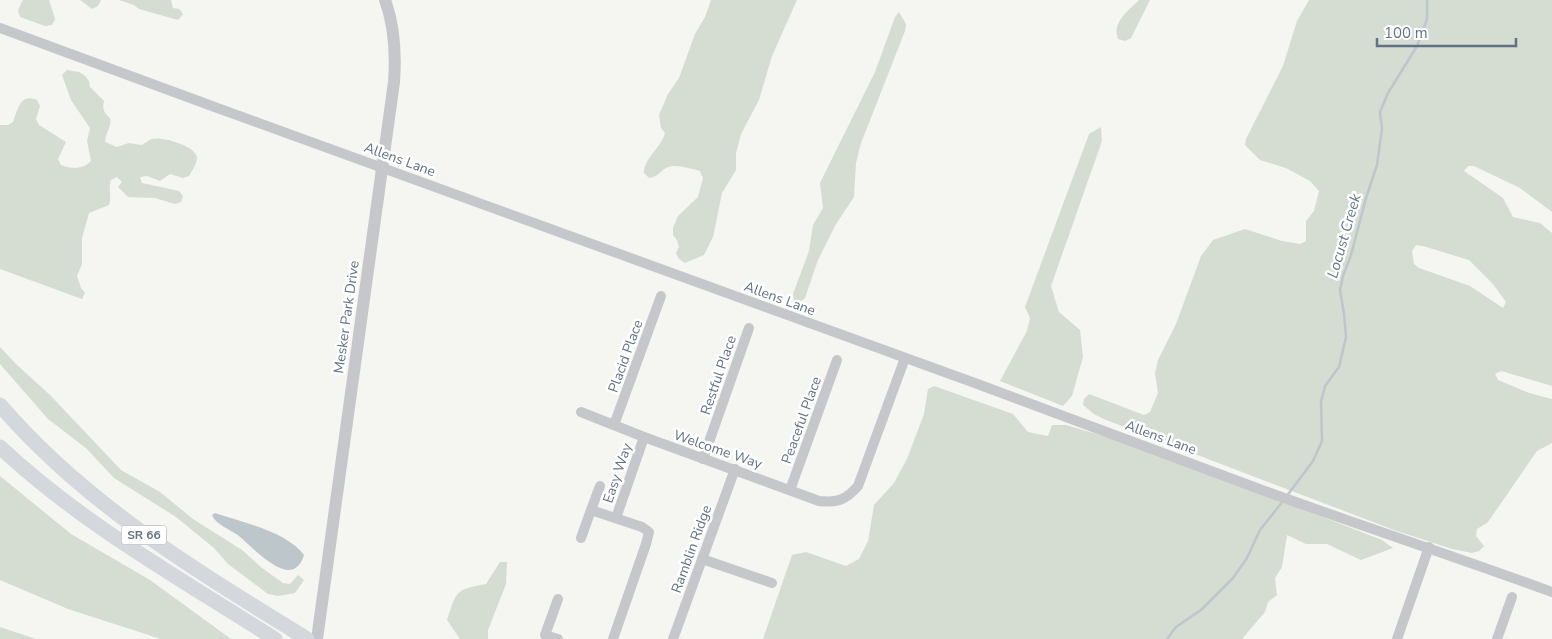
<svg xmlns="http://www.w3.org/2000/svg" width="1552" height="639" font-family="'Nunito Sans',sans-serif">
	<style>
		.green { fill: #d5dcd2; fill-rule: evenodd }
		.water { fill: #bcc6cb }
		.lines { fill: none; stroke-linecap: round; stroke-linejoin: round }
		.stream { stroke: #bcc6cb; stroke-width: 2.5 }
		.minor { stroke: #c5c7cb; stroke-width: 10 }
		.tertiary { stroke: #c5c7cb; stroke-width: 12 }
		.primary { stroke: #d4d8dc; stroke-width: 15 }
		.labels { text-anchor: middle; stroke-width: 5; stroke-linejoin: round; paint-order: stroke }
		.shield { fill: #fff; stroke: #929ca9; stroke-width: 1 }
		.shield-label { font-size: 12px; font-weight: bold; fill: #637184 }
		.street-label { font-size: 14px; fill: #637184; stroke: #fff }
		.water-label { font-size: 15px; font-style: italic; fill: #637a87; stroke: #fff }
	</style>
	<rect width="100%" height="100%" fill="#f5f5f1"/>
	<g class="green">
		<path d="M 23,0 L 49,0 L 55,19 L 52,25 L 45,26 L 20,17 L 18,10 Z"/>
		<path d="M 80,0 L 101,0 L 98,6 L 92,9 Z"/>
		<path d="M 119,0 L 171,0 L 173,8 L 179,9 L 183,14 L 178,20 L 139,9 L 134,5 Z"/>
		<path d="M 711,0 L 797,0 L 772,56 L 759,100 L 741,134 L 736,153 L 736,170 L 722,193 L 713,237 L 704,255 L 685,263 L 679,259 L 676,253 L 679,247 L 677,240 L 673,235 L 673,228 L 678,216 L 698,197 L 703,178 L 700,171 C 691,169 675,163 666,168 C 659,172 658,177 649,178 L 644,173 C 644,158 661,148 665,133 L 661,128 L 659,115 L 668,94 L 679,78 L 695,34 L 705,17 Z"/>
		<path d="M 1139,0 L 1150,0 L 1131,38 L 1125,41 L 1118,39 C 1112,22 1128,11 1139,0 Z"/>
		<path d="M 1309,0 L 1552,0 L 1552,212 L 1520,188 L 1474,166 L 1468,166 L 1464,171 L 1503,198 L 1513,217 L 1540,223 L 1552,233 L 1552,386 L 1501,371 L 1495,374 L 1498,380 L 1529,393 L 1552,399 L 1552,443 L 1537,451 L 1488,522 L 1477,529 L 1476,536 L 1484,546 L 1479,551 L 1472,553 L 1452,549 L 1394,530 L 1106,420 L 1094,414 L 1083,405 L 1084,399 L 1089,394 L 1144,415 L 1150,412 L 1158,393 L 1155,373 L 1158,360 L 1176,324 L 1201,256 L 1213,240 L 1245,229 L 1282,241 L 1300,244 L 1306,241 L 1306,221 L 1314,211 L 1319,191 L 1310,181 L 1286,168 L 1260,160 L 1245,145 L 1246,139 L 1283,66 L 1297,21 ZM 1416,245 L 1423,246 L 1469,260 L 1493,284 L 1506,302 L 1503,308 L 1470,286 L 1419,268 L 1414,264 L 1412,251 Z"/>
		<path d="M 899,12 L 906,24 L 905,31 L 861,143 L 856,163 L 854,197 L 836,224 L 818,260 L 805,298 L 800,302 L 794,301 L 793,294 L 809,251 L 813,225 L 823,208 L 820,183 L 875,72 L 895,17 Z"/>
		<path d="M 67,70 L 79,72 L 85,76 L 89,81 L 90,87 L 104,101 C 102,109 104,113 110,118 C 112,127 105,133 105,142 L 117,147 L 129,143 L 142,145 C 145,143 149,140 152,139 C 161,136 197,146 197,158 C 197,163 192,171 189,176 L 183,178 L 170,174 L 160,181 L 147,176 L 140,177 L 142,183 L 179,191 L 183,196 L 181,202 L 175,204 L 155,198 L 128,197 L 118,187 L 122,182 L 117,177 L 111,180 C 108,189 112,197 109,205 L 89,213 L 82,238 L 82,264 L 77,276 L 81,288 L 85,293 L 82,299 L 0,269 L 0,125 L 8,125 L 13,122 C 18,109 20,93 37,100 L 40,106 L 36,119 L 39,125 L 66,142 L 58,159 L 61,165 C 72,169 82,170 91,161 L 87,141 L 90,128 L 71,100 L 62,75 Z"/>
		<path d="M 1101,127 L 1102,141 L 1051,286 L 1059,312 L 1080,330 L 1083,357 L 1072,396 L 1063,406 L 1000,381 L 1027,331 L 1030,318 L 1025,307 L 1089,134 Z"/>
		<path d="M 0,347 L 16,364 L 50,395 L 121,470 L 160,492 L 193,519 L 242,550 L 262,568 L 283,583 L 290,584 L 298,575 L 304,580 L 295,593 L 278,596 L 268,594 L 228,564 L 214,548 L 176,517 L 114,478 L 87,449 L 48,419 L 0,364 Z"/>
		<path d="M 934,386 L 1013,414 L 1028,432 L 1048,436 L 1052,425 L 1066,425 L 1151,450 L 1382,540 L 1393,548 L 1361,560 L 1327,544 L 1306,544 L 1287,535 L 1282,567 L 1275,578 L 1277,595 L 1268,602 L 1265,612 L 1242,639 L 763,639 L 792,555 L 806,552 L 846,566 L 859,559 L 868,541 L 874,505 L 894,483 L 907,459 L 924,414 L 928,389 Z"/>
		<path d="M 0,476 L 71,534 L 150,580 L 231,639 L 161,639 L 68,609 L 0,580 Z"/>
		<path d="M 500,562 L 507,562 L 506,584 L 488,630 L 488,639 L 460,639 L 447,620 C 457,590 455,590 486,584 Z"/>
		<path d="M 0,627 L 36,639 L 0,639 Z"/>
	</g>
	<path class="water" d="M 215,513 C 242,522 287,532 304,555 C 292,593 254,548 239,536 C 231,530 215,524 212,515 Z"/>
	<g class="lines">
		<g class="stream">
			<path d="M 1286,497 L 1313,461 L 1322,441 L 1321,402 L 1325,386 L 1339,367 L 1346,337 L 1344,314 L 1340,290 L 1343,276 L 1351,255 L 1366,198 L 1377,165 L 1382,129 L 1380,112 L 1388,93 L 1417,46 L 1427,19 L 1427,0"/>
			<path d="M 1167,639 L 1176,627 L 1201,610 L 1233,578 L 1247,558 L 1260,530 L 1283,501"/>
		</g>
		<g class="minor">
			<path d="M 0,28 C 327,149 655,267 983,386 C 1076,420 1169,456 1262,490 C 1359,525 1456,557 1552,592"/>
			<path d="M 581,412 L 644,437 L 819,501 C 837,503 846,500 858,486 L 905,358"/>
			<path d="M 614,425 L 661,296"/>
			<path d="M 703,459 L 749,328"/>
			<path d="M 600,486 L 591,510 L 642,527 L 649,532 L 646,544 L 613,639"/>
			<path d="M 790,490 L 837,360"/>
			<path d="M 616,518 L 644,437"/>
			<path d="M 581,538 L 591,510"/>
			<path d="M 702,559 L 772,583"/>
			<path d="M 558,639 L 545,635 L 558,599"/>
			<path d="M 673,639 L 735,469"/>
			<path d="M 1397,639 L 1429,547"/>
			<path d="M 1497,639 L 1512,597"/>
		</g>
		<path class="tertiary" d="M 317,639 L 394,82 C 396,54 395,27 385,0"/>
		<g class="primary">
			<path d="M 0,405 C 87,506 196,570 307,639"/>
			<path d="M 0,447 C 82,524 181,579 275,639"/>
		</g>
	</g>
	<g class="labels">
		<rect class="shield" x="121.5" y="525.5" width="45" height="19" rx="4"/>
		<g class="shield-label">
			<text x="144" y="539">SR 66</text>
		</g>
		<g class="street-label">
			<text transform="translate(400 159) rotate(20)" y="5">Allens Lane</text>
			<text transform="translate(780 298) rotate(20)" y="5">Allens Lane</text>
			<text transform="translate(346 317) rotate(-82)" y="5">Mesker Park Drive</text>
			<text transform="translate(625 356) rotate(-70)" y="5">Placid Place</text>
			<text transform="translate(718 375) rotate(-71)" y="5">Restful Place</text>
			<text transform="translate(801 420) rotate(-70)" y="5">Peaceful Place</text>
			<text transform="translate(1161 437) rotate(20)" y="5">Allens Lane</text>
			<text transform="translate(718 449) rotate(19)" y="5">Welcome Way</text>
			<text transform="translate(617 473) rotate(-71)" y="5">Easy Way</text>
			<text transform="translate(691 549) rotate(-70)" y="5">Ramblin Ridge</text>
		</g>
		<g class="water-label">
			<text transform="translate(1344 236) rotate(-74)" y="5">Locust Creek</text>
		</g>
	</g>
	<path d="M1377 38v8h139v-8" fill="none" stroke="#637184" stroke-width="2.5"/>
	<text x="1384" y="38" font-size="15" fill="#637184" stroke="#ffffff" stroke-width="4" paint-order="stroke">100 m</text>
</svg>
